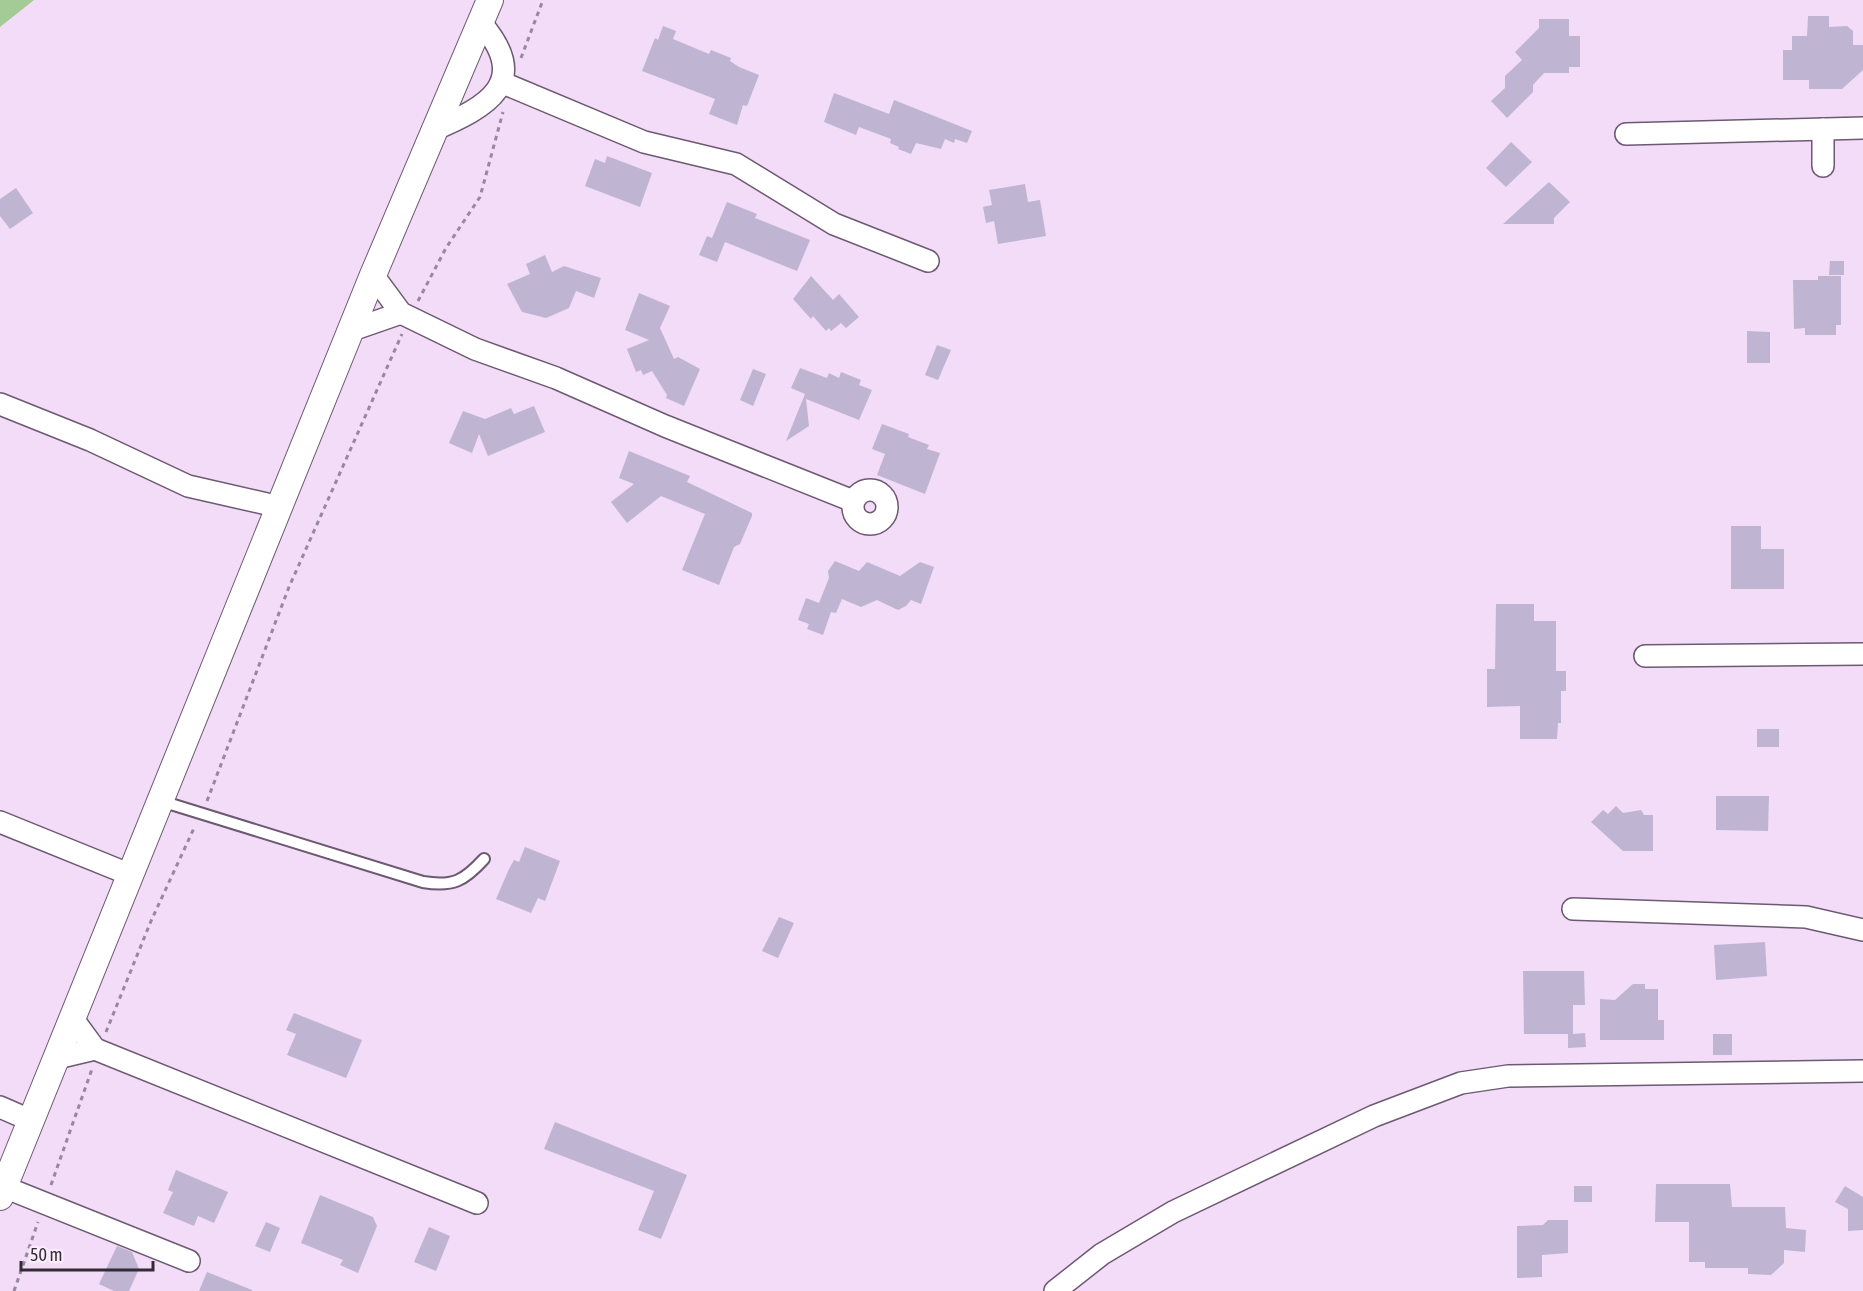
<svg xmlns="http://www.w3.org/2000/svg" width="1863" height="1291" font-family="'Asap Condensed',sans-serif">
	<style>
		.green { fill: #a4ca95 }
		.building { fill: #bfb5d3 }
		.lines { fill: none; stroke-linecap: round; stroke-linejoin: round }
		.service-casing { stroke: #6d5971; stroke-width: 14 }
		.minor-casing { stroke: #6d5971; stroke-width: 24 }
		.tertiary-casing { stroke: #6d5971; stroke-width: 28 }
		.path { stroke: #97889b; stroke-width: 3; stroke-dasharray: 4.5 4.5; stroke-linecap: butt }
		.service { stroke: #fff; stroke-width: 10 }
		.minor { stroke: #fff; stroke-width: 21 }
		.tertiary { stroke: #fff; stroke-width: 26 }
	</style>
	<rect width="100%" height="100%" fill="#f2dcf8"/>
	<path class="green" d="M 0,0 L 34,0 L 0,27 Z"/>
	<g class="building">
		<path d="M 1808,16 L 1829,16 L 1829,27 L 1847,26 L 1853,31 L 1853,45 L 1863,45 L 1863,70 L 1842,89 L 1809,89 L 1809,80 L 1783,80 L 1783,50 L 1792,50 L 1792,36 L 1807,36 Z"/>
		<path d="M 1539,19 L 1569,19 L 1569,36 L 1580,36 L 1580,67 L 1569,67 L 1569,73 L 1544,73 L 1533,85 L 1533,92 L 1507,118 L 1491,101 L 1505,88 L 1505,76 L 1522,60 L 1515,52 L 1539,28 Z"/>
		<path d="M 663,26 L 676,31 L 673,39 L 709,54 L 711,50 L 731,58 L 730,61 L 739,67 L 759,75 L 747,106 L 743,105 L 737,125 L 709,114 L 715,99 L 642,71 L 655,38 L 658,40 Z"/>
		<path d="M 834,93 L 889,114 L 894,100 L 972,131 L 967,143 L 955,139 L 954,143 L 945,139 L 941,149 L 916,143 L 911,154 L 898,149 L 899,147 L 890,143 L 891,139 L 859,127 L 856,135 L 824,122 Z"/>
		<path d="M 1511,142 L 1532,162 L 1506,187 L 1486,168 Z"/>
		<path d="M 607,156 L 652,173 L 640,207 L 585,186 L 595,159 L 605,163 Z"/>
		<path d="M 1549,182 L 1570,202 L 1554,218 L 1554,224 L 1503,224 Z"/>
		<path d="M 1025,184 L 1028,202 L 1040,200 L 1046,236 L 998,244 L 994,221 L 986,223 L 983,207 L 992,205 L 989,190 Z"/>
		<path d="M 16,188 L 33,213 L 10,229 L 0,216 L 0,199 Z"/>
		<path d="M 727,202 L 757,214 L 755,218 L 810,240 L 797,271 L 725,242 L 717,262 L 699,255 L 707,236 L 712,238 Z"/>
		<path d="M 545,255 L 552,272 L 564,266 L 601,278 L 594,298 L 576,291 L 569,308 L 546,318 L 522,312 L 507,284 L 530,274 L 526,264 Z"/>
		<path d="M 1830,261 L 1844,261 L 1844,275 L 1829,275 Z"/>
		<path d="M 811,276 L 833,300 L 839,294 L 859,317 L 846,328 L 841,323 L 831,331 L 829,328 L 826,331 L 813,316 L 811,319 L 793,299 Z"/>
		<path d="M 1818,276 L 1841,276 L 1841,325 L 1836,325 L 1836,335 L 1805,335 L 1805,328 L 1794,329 L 1793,280 L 1818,280 Z"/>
		<path d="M 639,293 L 670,306 L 660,328 L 674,359 L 678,357 L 700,369 L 684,406 L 666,398 L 667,395 L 652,371 L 643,375 L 641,370 L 636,372 L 627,349 L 649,340 L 625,330 Z"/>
		<path d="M 1747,331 L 1770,332 L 1770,363 L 1747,363 Z"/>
		<path d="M 937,345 L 951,350 L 938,380 L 925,375 Z"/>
		<path d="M 800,368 L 827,378 L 829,373 L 839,378 L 841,372 L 861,380 L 859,385 L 872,390 L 859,420 L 806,399 L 809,426 L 786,441 L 805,394 L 791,388 Z"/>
		<path d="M 753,369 L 766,374 L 753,406 L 740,400 Z"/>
		<path d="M 534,406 L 545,432 L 488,456 L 479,434 L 472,453 L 449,443 L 463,411 L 485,419 L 511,408 L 514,414 Z"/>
		<path d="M 882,424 L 909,434 L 908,437 L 929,445 L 927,449 L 940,453 L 925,494 L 877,475 L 885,454 L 872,449 Z"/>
		<path d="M 629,451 L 690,476 L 687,482 L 752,513 L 752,516 L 740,544 L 734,547 L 719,585 L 682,570 L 705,514 L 661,496 L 627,523 L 611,502 L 634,484 L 619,478 Z"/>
		<path d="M 1731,526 L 1761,526 L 1761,549 L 1784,549 L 1784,589 L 1731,589 Z"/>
		<path d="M 835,561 L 859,571 L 867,562 L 900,576 L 920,562 L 934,567 L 921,604 L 911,600 L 906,606 L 898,610 L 877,600 L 861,607 L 842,599 L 836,613 L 831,612 L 823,635 L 807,629 L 809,624 L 798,620 L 806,598 L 819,603 L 829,578 L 828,571 Z"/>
		<path d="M 1496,604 L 1534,604 L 1534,621 L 1556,621 L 1556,671 L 1566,671 L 1566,691 L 1561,691 L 1561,723 L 1558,723 L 1557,739 L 1520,739 L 1520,706 L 1487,707 L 1487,669 L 1495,669 Z"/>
		<rect x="1757" y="729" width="22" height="18"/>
		<path d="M 1716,796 L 1769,796 L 1768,831 L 1716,830 Z"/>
		<path d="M 1616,806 L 1623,813 L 1641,810 L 1644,815 L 1653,815 L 1653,851 L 1623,851 L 1591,822 L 1603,810 L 1608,814 Z"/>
		<path d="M 525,847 L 560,861 L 545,901 L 538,898 L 531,913 L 496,899 L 509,869 L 514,860 L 519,862 Z"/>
		<path d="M 779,917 L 794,923 L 778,958 L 762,951 Z"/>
		<path d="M 1765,942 L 1767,976 L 1716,980 L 1714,945 Z"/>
		<path d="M 1523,971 L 1584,971 L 1585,1005 L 1573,1005 L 1573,1034 L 1585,1033 L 1586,1047 L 1568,1048 L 1568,1034 L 1524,1034 Z"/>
		<path d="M 1633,984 L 1645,984 L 1645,989 L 1658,989 L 1658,1020 L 1664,1020 L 1664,1040 L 1600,1040 L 1600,999 L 1615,1000 Z"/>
		<path d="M 294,1013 L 362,1040 L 346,1078 L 287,1055 L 296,1034 L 286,1030 Z"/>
		<rect x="1713" y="1034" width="19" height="21"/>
		<path d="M 555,1122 L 687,1175 L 661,1239 L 638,1230 L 654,1191 L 544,1149 Z"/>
		<path d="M 176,1170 L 228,1192 L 214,1223 L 198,1216 L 194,1226 L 163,1213 L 173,1192 L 168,1190 Z"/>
		<path d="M 1656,1184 L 1730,1184 L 1732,1207 L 1785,1207 L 1786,1228 L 1806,1230 L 1805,1252 L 1784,1250 L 1784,1263 L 1771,1275 L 1748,1274 L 1748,1268 L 1705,1268 L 1705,1262 L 1689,1262 L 1689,1222 L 1655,1222 Z"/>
		<rect x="1574" y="1186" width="18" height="16"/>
		<path d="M 1845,1186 L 1863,1197 L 1863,1230 L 1848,1231 L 1848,1209 L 1835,1202 Z"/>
		<path d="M 320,1195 L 373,1217 L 377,1226 L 358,1273 L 340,1265 L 343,1260 L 301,1243 Z"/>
		<path d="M 1548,1220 L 1568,1220 L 1568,1253 L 1542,1255 L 1542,1277 L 1517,1278 L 1517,1226 L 1543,1225 Z"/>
		<path d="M 266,1222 L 280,1228 L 270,1252 L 255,1246 Z"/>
		<path d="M 429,1227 L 450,1236 L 436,1271 L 414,1262 Z"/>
		<path d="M 117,1246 L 132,1252 L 139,1269 L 129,1291 L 114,1291 L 99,1284 Z"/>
		<path d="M 207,1272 L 252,1290 L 252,1291 L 199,1291 Z"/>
	</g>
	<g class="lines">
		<g class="service-casing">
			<path id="service" d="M 161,801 L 423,882 C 453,887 464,881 484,859"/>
		</g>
		<g class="minor-casing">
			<g id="minor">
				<path d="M 503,83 L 644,142 L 736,164 L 834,224 L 928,261"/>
				<path d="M 433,130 C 488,107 532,82 481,23"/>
				<path d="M 1626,134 L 1863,128"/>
				<path d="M 1823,166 L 1823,129"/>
				<path d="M 373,275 L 401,313 L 475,349 L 556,378 L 665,426 L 853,501"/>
				<path d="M 352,330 L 401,313"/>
				<path d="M 0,404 L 90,440 L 188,486 L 280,507"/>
				<circle cx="870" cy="507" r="17"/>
				<path d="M 1645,656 L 1863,654"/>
				<path d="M 0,822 L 131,875"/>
				<path d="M 1573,909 L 1806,917 L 1863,930"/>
				<path d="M 73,1019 L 95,1049 L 477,1203"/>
				<path d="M 57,1058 L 95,1049"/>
				<path d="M 0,1107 L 32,1121"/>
				<path d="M 4,1187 L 189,1261"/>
				<path d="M 1055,1291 L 1102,1254 L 1173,1212 L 1374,1116 L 1461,1083 L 1508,1076 L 1863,1071"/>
			</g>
		</g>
		<g class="tertiary-casing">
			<path id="tertiary" d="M 0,1197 L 373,275 L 490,0"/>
		</g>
		<g class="path">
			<path d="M 521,58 L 543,0"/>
			<path d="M 418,301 L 446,248 L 480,197 L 503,112"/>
			<path d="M 207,801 L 289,587 L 402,334"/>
			<path d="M 106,1032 L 151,921 L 195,826"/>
			<path d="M 51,1185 L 92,1069"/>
			<path d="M 14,1291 L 38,1222"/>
		</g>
		<use href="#service" class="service"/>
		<use href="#minor" class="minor"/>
		<use href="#tertiary" class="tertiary"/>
	</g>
	<path d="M21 1261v9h132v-9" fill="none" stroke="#332b35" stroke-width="3"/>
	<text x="30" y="1261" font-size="18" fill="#332b35" stroke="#faecfd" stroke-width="4.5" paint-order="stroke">50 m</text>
</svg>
